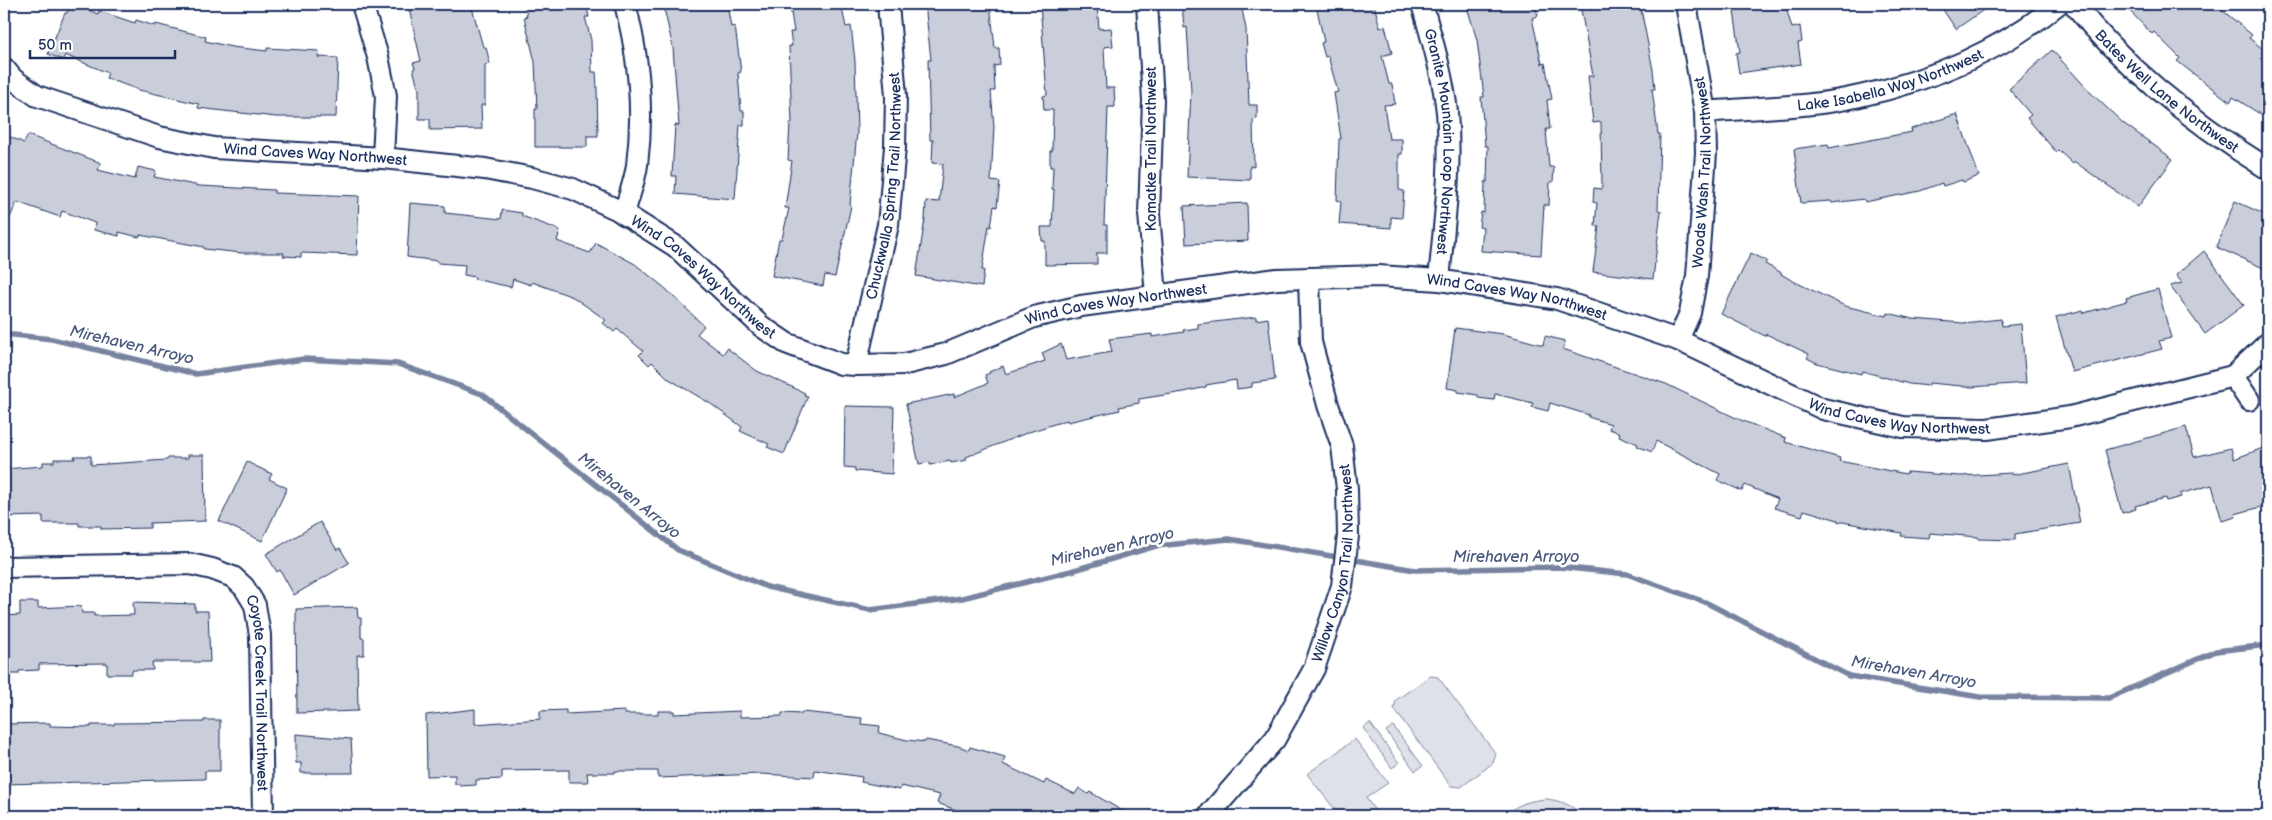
<svg xmlns="http://www.w3.org/2000/svg" width="2272" height="820" font-family="'Balsamiq Sans',sans-serif">
	<style>
		.green { fill: #dee1e7; stroke: #7c88a2 }
		.lines { fill: none; stroke-linecap: round; stroke-linejoin: round }
		.stream { stroke: #77839f; stroke-width: 5.5 }
		.building { fill: #caceda; stroke: #1b2f5e }
		.minor-casing { stroke: #1b2f5e; stroke-width: 24 }
		.minor { stroke: #fff; stroke-width: 20 }
		.labels { text-anchor: middle; stroke-width: 5; stroke-linejoin: round; paint-order: stroke }
		.street-label { font-size: 15px; fill: #1b2f5e; stroke: #fff }
		.water-label { font-size: 16px; font-style: italic; fill: #49597e; stroke: #fff }
	</style>
	<rect width="100%" height="100%" fill="#fff"/>
	<filter id="ink" filterUnits="userSpaceOnUse"><feTurbulence type="fractalNoise" baseFrequency=".02" numOctaves="2"/><feDisplacementMap in="SourceGraphic" scale="10" xChannelSelector="R" yChannelSelector="G"/><feConvolveMatrix kernelMatrix="1 2 1 2 8 2 1 2 1" color-interpolation-filters="sRGB"/></filter>
	<g filter="url(#ink)">
		<g class="green">
			<path d="M 1430,676 L 1438,677 L 1496,754 L 1493,763 L 1461,787 L 1451,786 L 1394,709 L 1396,700 Z"/>
			<path d="M 1370,723 L 1399,763 L 1392,768 L 1363,728 Z"/>
			<path d="M 1393,726 L 1423,766 L 1415,771 L 1386,731 Z"/>
			<path d="M 1355,739 L 1388,783 L 1366,798 L 1379,816 L 1340,816 L 1307,774 Z"/>
			<path d="M 1547,799 C 1560,801 1570,804 1580,813 L 1579,816 L 1505,816 C 1516,804 1531,800 1547,799 Z"/>
		</g>
		<g class="lines">
			<path class="stream" d="M 4,334 L 52,339 L 196,374 L 304,359 L 398,364 L 482,394 L 678,550 L 767,587 L 870,610 L 962,598 L 1071,571 L 1156,546 L 1229,539 L 1415,570 L 1559,567 L 1627,574 L 1705,602 L 1849,676 L 1980,697 L 2109,698 L 2216,651 L 2268,645"/>
		</g>
		<g class="building">
			<path d="M 415,4 L 471,4 L 483,47 L 486,47 L 490,64 L 485,65 L 485,105 L 481,105 L 482,129 L 430,130 L 430,119 L 419,119 L 419,90 L 413,69 L 415,68 L 413,63 L 421,61 L 409,9 L 416,7 Z"/>
			<path d="M 524,4 L 586,4 L 589,17 L 585,17 L 591,40 L 592,72 L 596,72 L 597,88 L 598,136 L 587,136 L 587,147 L 535,147 L 535,109 L 537,109 L 535,62 L 524,17 L 527,16 Z"/>
			<path d="M 688,4 L 727,4 L 731,27 L 735,26 L 741,72 L 738,73 L 741,111 L 744,111 L 744,125 L 740,125 L 735,199 L 675,194 L 676,176 L 672,176 L 675,125 L 679,126 L 673,48 L 664,8 Z"/>
			<path d="M 798,4 L 841,4 L 846,27 L 851,26 L 855,61 L 857,132 L 850,205 L 851,206 L 835,277 L 825,275 L 823,286 L 772,276 L 779,239 L 782,239 L 789,208 L 785,208 L 792,161 L 788,160 L 790,123 L 792,123 L 789,46 L 792,46 L 790,32 L 794,32 L 790,6 Z"/>
			<path d="M 925,4 L 990,4 L 995,48 L 999,48 L 1000,65 L 994,66 L 995,91 L 991,91 L 994,127 L 991,181 L 1000,182 L 997,207 L 994,206 L 991,227 L 989,226 L 982,270 L 984,270 L 982,287 L 916,276 L 925,219 L 926,201 L 939,202 L 943,164 L 932,163 L 933,140 L 930,140 L 928,60 L 931,60 Z"/>
			<path d="M 1040,4 L 1097,4 L 1099,29 L 1111,28 L 1113,46 L 1104,47 L 1106,88 L 1114,88 L 1115,107 L 1108,107 L 1104,225 L 1107,225 L 1107,253 L 1097,253 L 1097,264 L 1045,265 L 1045,241 L 1042,241 L 1041,227 L 1052,227 L 1054,189 L 1052,189 L 1053,167 L 1050,167 L 1050,151 L 1052,151 L 1053,110 L 1044,110 L 1043,96 L 1047,95 Z"/>
			<path d="M 1182,4 L 1241,4 L 1246,29 L 1249,105 L 1257,105 L 1257,119 L 1253,120 L 1254,167 L 1250,166 L 1250,180 L 1187,177 L 1191,91 L 1187,27 L 1184,28 Z"/>
			<path d="M 1316,4 L 1374,4 L 1380,28 L 1385,26 L 1392,53 L 1382,56 L 1389,84 L 1392,84 L 1395,104 L 1384,105 L 1389,139 L 1402,139 L 1402,154 L 1399,154 L 1399,190 L 1404,191 L 1402,218 L 1391,217 L 1391,228 L 1339,224 L 1341,201 L 1337,200 L 1339,139 L 1341,139 L 1334,93 L 1338,92 L 1328,56 L 1325,57 L 1321,43 L 1324,42 Z"/>
			<path d="M 1480,4 L 1535,4 L 1538,16 L 1532,18 L 1542,64 L 1545,63 L 1552,99 L 1547,100 L 1550,129 L 1546,129 L 1549,167 L 1554,167 L 1553,182 L 1550,182 L 1549,205 L 1544,205 L 1541,255 L 1481,251 L 1483,228 L 1479,227 L 1481,212 L 1484,213 L 1485,182 L 1487,182 L 1488,146 L 1485,146 L 1481,97 L 1484,97 L 1477,40 L 1467,7 Z"/>
			<path d="M 1580,4 L 1640,4 L 1653,70 L 1655,89 L 1652,89 L 1658,134 L 1660,134 L 1658,210 L 1661,211 L 1653,279 L 1593,272 L 1599,226 L 1595,226 L 1597,203 L 1593,202 L 1594,188 L 1602,189 L 1601,122 L 1593,123 L 1588,76 L 1593,76 Z"/>
			<path d="M 1733,4 L 1785,4 L 1792,28 L 1800,26 L 1802,42 L 1798,43 L 1801,64 L 1739,73 L 1736,53 L 1740,52 Z"/>
			<path d="M 1939,4 L 1992,4 L 1956,29 Z"/>
			<path d="M 2123,4 L 2215,4 L 2252,35 L 2249,38 L 2268,53 L 2268,119 L 2233,97 L 2230,102 L 2177,61 L 2180,58 L 2154,32 L 2152,34 Z"/>
			<path d="M 70,6 L 80,10 L 81,7 L 98,14 L 99,11 L 135,23 L 136,20 L 155,26 L 156,24 L 206,37 L 205,41 L 232,47 L 267,51 L 267,48 L 319,51 L 318,57 L 338,58 L 336,117 L 276,117 L 198,108 L 199,104 L 139,90 L 106,78 L 108,73 L 65,55 L 63,60 L 48,54 L 65,13 L 67,13 Z"/>
			<path d="M 2052,50 L 2091,93 L 2123,123 L 2173,159 L 2138,207 L 2075,162 L 2073,164 L 2058,150 L 2056,152 L 2027,118 L 2031,115 L 2009,89 Z"/>
			<path d="M 1957,114 L 1979,176 L 1963,182 L 1962,180 L 1943,186 L 1942,183 L 1920,191 L 1865,202 L 1864,199 L 1832,203 L 1831,201 L 1801,203 L 1794,149 L 1828,144 L 1829,148 L 1912,132 L 1911,129 Z"/>
			<path d="M 4,134 L 24,143 L 28,135 L 101,163 L 98,170 L 135,179 L 138,167 L 156,171 L 154,177 L 200,186 L 274,190 L 274,193 L 359,196 L 357,255 L 301,253 L 301,257 L 283,256 L 284,253 L 242,253 L 204,249 L 204,247 L 140,235 L 139,237 L 119,232 L 119,236 L 94,230 L 95,223 L 62,211 L 60,217 L 17,202 L 4,231 Z"/>
			<path d="M 2235,201 L 2268,216 L 2268,270 L 2216,247 Z"/>
			<path d="M 410,203 L 445,206 L 445,213 L 501,219 L 502,210 L 522,213 L 522,216 L 560,230 L 557,241 L 590,253 L 596,243 L 635,264 L 666,289 L 704,326 L 697,334 L 723,354 L 727,348 L 757,371 L 805,393 L 804,395 L 808,396 L 784,454 L 767,447 L 769,444 L 740,431 L 742,427 L 711,404 L 669,379 L 652,362 L 649,365 L 639,355 L 643,351 L 617,329 L 614,332 L 603,323 L 606,320 L 573,297 L 532,282 L 531,285 L 513,279 L 511,287 L 474,279 L 475,277 L 464,275 L 465,265 L 438,263 L 438,261 L 407,257 Z"/>
			<path d="M 1247,203 L 1248,241 L 1186,244 L 1184,206 Z"/>
			<path d="M 2204,251 L 2244,305 L 2205,334 L 2170,286 L 2182,283 L 2176,275 Z"/>
			<path d="M 1751,253 L 1767,261 L 1765,264 L 1782,273 L 1781,274 L 1793,281 L 1845,306 L 1887,316 L 1888,313 L 1913,319 L 1963,323 L 2001,319 L 2002,326 L 2021,324 L 2026,383 L 1972,387 L 1929,383 L 1929,386 L 1909,384 L 1862,371 L 1861,374 L 1817,363 L 1807,358 L 1809,354 L 1766,334 L 1765,336 L 1721,314 Z"/>
			<path d="M 2158,289 L 2171,338 L 2159,341 L 2162,349 L 2072,372 L 2056,317 L 2083,310 L 2084,313 L 2127,301 L 2126,298 Z"/>
			<path d="M 1256,317 L 1256,320 L 1268,318 L 1275,380 L 1252,383 L 1252,387 L 1237,389 L 1236,380 L 1206,385 L 1206,387 L 1184,392 L 1139,399 L 1139,403 L 1119,407 L 1120,410 L 1068,422 L 1067,420 L 1029,432 L 966,457 L 967,460 L 951,463 L 950,461 L 930,465 L 930,462 L 919,464 L 906,404 L 954,394 L 954,397 L 988,383 L 985,375 L 990,373 L 989,372 L 1003,366 L 1006,374 L 1045,361 L 1042,353 L 1061,344 L 1066,360 L 1112,352 L 1109,339 L 1152,334 L 1152,337 L 1184,332 L 1183,330 L 1198,328 L 1198,324 Z"/>
			<path d="M 1455,328 L 1503,334 L 1543,345 L 1545,336 L 1565,341 L 1563,349 L 1666,384 L 1736,418 L 1786,438 L 1785,442 L 1840,458 L 1839,461 L 1906,474 L 1907,472 L 1960,476 L 2012,473 L 2012,475 L 2069,464 L 2080,523 L 2015,534 L 2015,540 L 1978,539 L 1978,537 L 1930,533 L 1929,538 L 1901,536 L 1902,533 L 1837,521 L 1838,520 L 1804,510 L 1802,516 L 1774,508 L 1778,499 L 1745,485 L 1742,491 L 1717,480 L 1720,474 L 1656,441 L 1652,452 L 1637,446 L 1638,444 L 1619,436 L 1620,433 L 1609,429 L 1611,424 L 1588,417 L 1589,415 L 1550,403 L 1548,411 L 1532,407 L 1533,403 L 1495,394 L 1494,400 L 1478,398 L 1478,395 L 1458,392 L 1458,390 L 1447,388 Z"/>
			<path d="M 845,406 L 894,407 L 892,474 L 855,471 L 855,468 L 844,467 Z"/>
			<path d="M 2186,427 L 2194,457 L 2231,448 L 2234,459 L 2268,446 L 2268,505 L 2235,514 L 2236,517 L 2222,521 L 2212,485 L 2180,494 L 2181,497 L 2166,501 L 2165,498 L 2135,506 L 2136,509 L 2122,513 L 2105,450 Z"/>
			<path d="M 188,455 L 204,455 L 205,521 L 150,523 L 150,528 L 101,529 L 101,526 L 79,526 L 79,523 L 43,523 L 43,516 L 4,517 L 4,469 L 43,466 L 43,462 L 54,462 L 54,459 L 75,459 L 74,456 L 91,456 L 91,465 L 167,460 L 168,458 L 188,458 Z"/>
			<path d="M 247,462 L 272,474 L 269,479 L 287,488 L 262,541 L 219,521 Z"/>
			<path d="M 320,522 L 337,550 L 340,548 L 349,563 L 294,595 L 280,570 L 277,572 L 266,554 Z"/>
			<path d="M 20,602 L 38,602 L 38,608 L 81,606 L 82,613 L 94,613 L 94,616 L 134,615 L 133,602 L 195,604 L 195,611 L 208,611 L 210,662 L 152,662 L 153,670 L 132,670 L 132,674 L 107,674 L 107,663 L 39,664 L 39,670 L 19,671 L 19,674 L 4,674 L 4,616 L 20,615 Z"/>
			<path d="M 357,607 L 358,618 L 361,618 L 361,638 L 364,638 L 364,655 L 357,655 L 358,711 L 297,713 L 296,609 Z"/>
			<path d="M 475,709 L 475,724 L 540,719 L 540,711 L 566,710 L 566,714 L 625,711 L 625,714 L 658,714 L 658,711 L 674,711 L 674,714 L 740,711 L 740,717 L 782,716 L 782,713 L 802,714 L 802,712 L 862,718 L 861,724 L 880,726 L 879,733 L 907,740 L 925,742 L 926,740 L 958,746 L 969,750 L 970,747 L 1005,757 L 1003,764 L 1044,784 L 1046,780 L 1075,794 L 1079,788 L 1088,794 L 1090,792 L 1131,816 L 973,816 L 937,803 L 940,795 L 901,786 L 900,790 L 861,782 L 862,777 L 815,770 L 814,777 L 761,774 L 658,778 L 658,771 L 615,771 L 615,773 L 587,773 L 588,782 L 569,782 L 569,770 L 502,771 L 502,779 L 476,780 L 476,785 L 460,786 L 460,784 L 455,784 L 455,775 L 427,776 L 426,715 Z"/>
			<path d="M 204,720 L 220,720 L 220,771 L 205,771 L 205,779 L 4,784 L 4,724 L 50,723 L 50,726 L 91,727 L 91,725 L 114,725 L 114,723 L 204,722 Z"/>
			<path d="M 296,734 L 351,739 L 353,773 L 301,773 L 301,763 L 296,763 Z"/>
		</g>
		<g class="lines">
			<g class="minor-casing">
				<g id="minor">
					<path d="M 362,4 L 378,57 L 386,96 L 383,158"/>
					<path d="M 1147,4 L 1153,100 L 1149,214 L 1156,295"/>
					<path id="s1" d="M 1422,4 C 1432,39 1443,76 1447,112 C 1452,168 1444,224 1439,280"/>
					<path id="s2" d="M 2074,4 C 2127,71 2196,124 2268,169"/>
					<path id="s3" d="M 4,68 L 13,79 L 37,96 L 159,137 L 214,148 L 383,158 L 485,169 L 532,178 L 573,189 L 618,210 L 675,246 L 761,326 L 786,343 L 841,364 L 856,365 L 905,364 L 946,354 L 1034,317 L 1081,306 L 1277,279 L 1379,276 L 1439,280 L 1557,299 L 1678,340 L 1823,409 L 1903,427 L 1987,429 L 2070,417 L 2233,376 L 2268,343"/>
					<path id="s4" d="M 1705,112 C 1756,107 1810,108 1860,96 C 1930,81 2003,50 2058,4"/>
					<path d="M 624,214 C 628,198 635,181 637,165 C 644,110 639,57 625,4"/>
					<path id="s5" d="M 1678,340 L 1690,313 L 1697,276 L 1706,153 L 1705,112 L 1686,4"/>
					<path id="s6" d="M 856,365 L 888,225 L 895,147 L 896,96 L 888,4"/>
					<path d="M 2233,376 L 2249,400"/>
					<path id="s7" d="M 4,567 L 190,564 L 212,569 L 233,577 L 244,587 L 255,605 L 260,635 L 263,816"/>
					<path id="s8" d="M 1208,816 L 1275,739 L 1314,669 L 1342,586 L 1348,536 L 1347,489 L 1342,446 L 1328,405 L 1311,342 L 1309,278"/>
				</g>
			</g>
			<use href="#minor" class="minor"/>
		</g>
	</g>
	<g class="labels">
		<g class="street-label">
			<text dy="5" stroke="none"><textPath href="#s4" startOffset="189">Lake Isabella Way Northwest</textPath></text>
			<text dy="5" stroke="none"><textPath href="#s2" startOffset="128">Bates Well Lane Northwest</textPath></text>
			<text dy="5" stroke="none"><textPath href="#s1" startOffset="140">Granite Mountain Loop Northwest</textPath></text>
			<text transform="translate(1151 149) rotate(-90)" y="5">Komatke Trail Northwest</text>
			<text dy="5" stroke="none"><textPath href="#s3" startOffset="330">Wind Caves Way Northwest</textPath></text>
			<text dy="5" stroke="none"><textPath href="#s5" startOffset="171">Woods Wash Trail Northwest</textPath></text>
			<text dy="5" stroke="none"><textPath href="#s6" startOffset="182">Chuckwalla Spring Trail Northwest</textPath></text>
			<text dy="5" stroke="none"><textPath href="#s3" startOffset="749">Wind Caves Way Northwest</textPath></text>
			<text dy="5" stroke="none"><textPath href="#s3" startOffset="1604">Wind Caves Way Northwest</textPath></text>
			<text dy="5" stroke="none"><textPath href="#s3" startOffset="1199">Wind Caves Way Northwest</textPath></text>
			<text dy="5" stroke="none"><textPath href="#s3" startOffset="2009">Wind Caves Way Northwest</textPath></text>
			<text dy="5" stroke="none"><textPath href="#s8" startOffset="291">Willow Canyon Trail Northwest</textPath></text>
			<text dy="5" stroke="none"><textPath href="#s7" startOffset="355">Coyote Creek Trail Northwest</textPath></text>
		</g>
		<g class="water-label">
			<text transform="translate(132 344) rotate(13)" y="6">Mirehaven Arroyo</text>
			<text transform="translate(630 495) rotate(39)" y="6">Mirehaven Arroyo</text>
			<text transform="translate(1112 546) rotate(-13)" y="6">Mirehaven Arroyo</text>
			<text x="1516" y="562">Mirehaven Arroyo</text>
			<text transform="translate(1914 671) rotate(10)" y="6">Mirehaven Arroyo</text>
		</g>
	</g>
	<rect width="2272" height="820" fill="none" stroke="#fff" stroke-width="20"/>
	<rect x="10" y="10" width="2252" height="800" fill="none" stroke="#1b2f5e" stroke-width="2" filter="url(#ink)"/>
	<path d="M30 50v8h145v-8" fill="none" stroke="#1b2f5e" stroke-width="2.5"/>
	<text x="38" y="50" font-size="15" fill="#1b2f5e" stroke="#ffffff" stroke-width="4" paint-order="stroke">50 m</text>
</svg>
